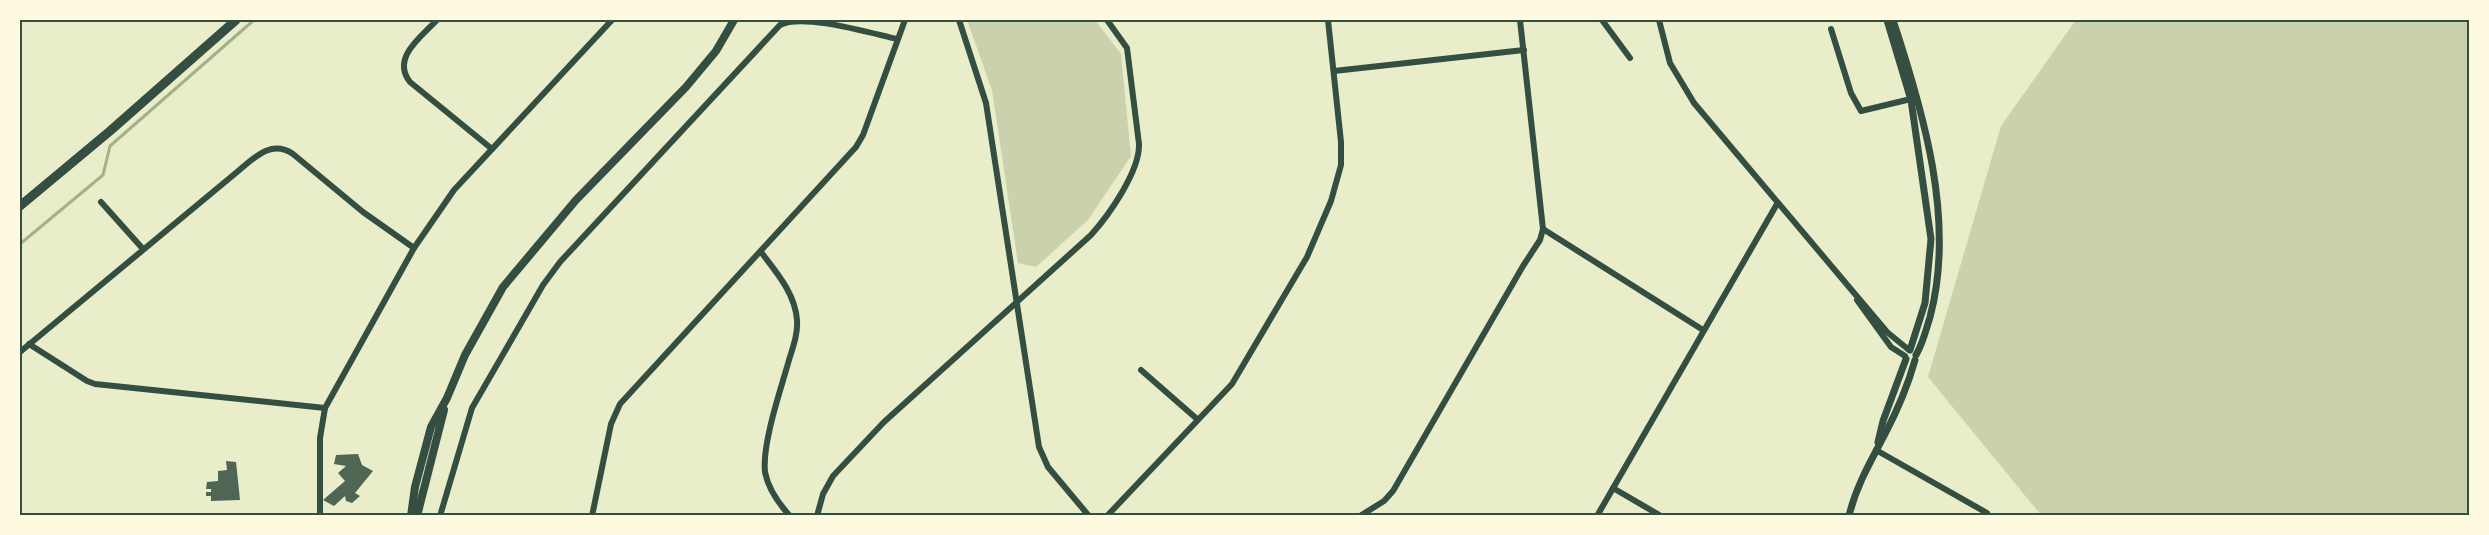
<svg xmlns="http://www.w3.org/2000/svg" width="2489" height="535" font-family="'Space Grotesk',sans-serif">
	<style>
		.green { fill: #cad2ad }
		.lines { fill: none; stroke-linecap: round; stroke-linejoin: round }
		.stream { stroke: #a3b18a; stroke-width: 3 }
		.building { fill: #4f6655 }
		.minor { stroke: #344e41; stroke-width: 6 }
		.tertiary { stroke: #344e41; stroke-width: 7 }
		.secondary { stroke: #344e41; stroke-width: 8 }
		.primary { stroke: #344e41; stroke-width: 9 }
		.neatline { fill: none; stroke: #344e41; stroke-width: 2 }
	</style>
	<rect width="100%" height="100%" fill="#e9edc9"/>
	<g class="green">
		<path d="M 967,20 L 1095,20 L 1121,54 L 1131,156 L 1088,220 L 1036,267 L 1018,263 L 992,90 Z"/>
		<path d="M 2076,20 L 2469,20 L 2469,515 L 2041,515 L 1928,377 L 2001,126 Z"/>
	</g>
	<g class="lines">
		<path class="stream" d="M 20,244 L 103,175 L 110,146 L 254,20"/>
	</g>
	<g class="building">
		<path d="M 358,454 L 362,465 L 373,471 L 355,493 L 360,496 L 352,503 L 346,501 L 345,496 L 334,506 L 323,500 L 345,481 L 338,473 L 346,466 L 334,464 L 336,455 Z"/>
		<path d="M 226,461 L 236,462 L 240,500 L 211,501 L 211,496 L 206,496 L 206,492 L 211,492 L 211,489 L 206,489 L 207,482 L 218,481 L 218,471 L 227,470 Z"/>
	</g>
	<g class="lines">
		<g class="minor">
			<path d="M 437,20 C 421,37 391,58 410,82 L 492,149"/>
			<path d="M 959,20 L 986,103 L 1039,447 L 1048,467 L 1089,516"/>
			<path d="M 1602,20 L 1630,58"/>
			<path d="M 1659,20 L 1670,63 L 1694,103 L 1887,332 L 1909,350"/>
			<path d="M 1831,29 L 1851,93 L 1861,111 L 1915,98"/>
			<path d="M 1334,71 L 1524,50"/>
			<path d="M 101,202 L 143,249"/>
			<path d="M 1543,229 L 1703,330"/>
			<path d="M 761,252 C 776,272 795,293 797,320 C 798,334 793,347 789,360 C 781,389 762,443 765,472 C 768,488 779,504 790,516"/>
			<path d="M 1857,300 L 1891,347 L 1905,356"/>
			<path d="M 29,344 L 87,381 L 95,384 L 325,408"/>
			<path d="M 20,352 L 237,172 C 254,158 271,139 293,154 L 363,212 L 414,248"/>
			<path d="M 1141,370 L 1197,419"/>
			<path d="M 1876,450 L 1987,513"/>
			<path d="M 1613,488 L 1661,516"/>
			<path d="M 320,516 L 320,438 L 325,408 L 414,248 L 454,190 L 612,20"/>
			<path d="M 440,516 L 472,408 L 543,285 L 560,262 L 780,25 C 803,13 870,33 897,39"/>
			<path d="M 592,516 L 611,424 L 620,404 L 856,147 L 863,135 L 905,20"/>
			<path d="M 817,516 L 823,494 L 833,476 L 884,422 L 1091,235 C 1109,215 1140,171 1139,144 L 1127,48 L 1107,20"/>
			<path d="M 1107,516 L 1232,384 L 1307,257 L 1331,201 L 1341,165 L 1341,142 L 1328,20"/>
			<path d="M 1360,516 L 1384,501 L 1393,491 L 1523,266 L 1540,240 L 1543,229 L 1520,20"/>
			<path d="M 1597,516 L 1777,204"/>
		</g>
		<g class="tertiary">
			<path d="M 1887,20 L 1911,100 L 1931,239 L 1925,303 L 1910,350"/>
			<path d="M 1893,20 C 1923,111 1956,221 1930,317 C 1926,330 1923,343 1916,355"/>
			<path d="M 1878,442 L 1883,421 L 1906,359"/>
			<path d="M 1849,516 C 1856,486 1871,461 1885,434 C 1897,411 1908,385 1915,360"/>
		</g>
		<g class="secondary">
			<path d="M 411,516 L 415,487 L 431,427 L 447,398 L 465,355 L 503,287 L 576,200 L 686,87 L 716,51 L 734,20"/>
			<path d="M 417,516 L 444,410"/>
		</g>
		<path class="primary" d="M 20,206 L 110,131 L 236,20"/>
	</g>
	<rect width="2489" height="535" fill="none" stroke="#fefae0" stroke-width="42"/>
	<rect x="21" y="21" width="2447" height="493" class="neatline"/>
</svg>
